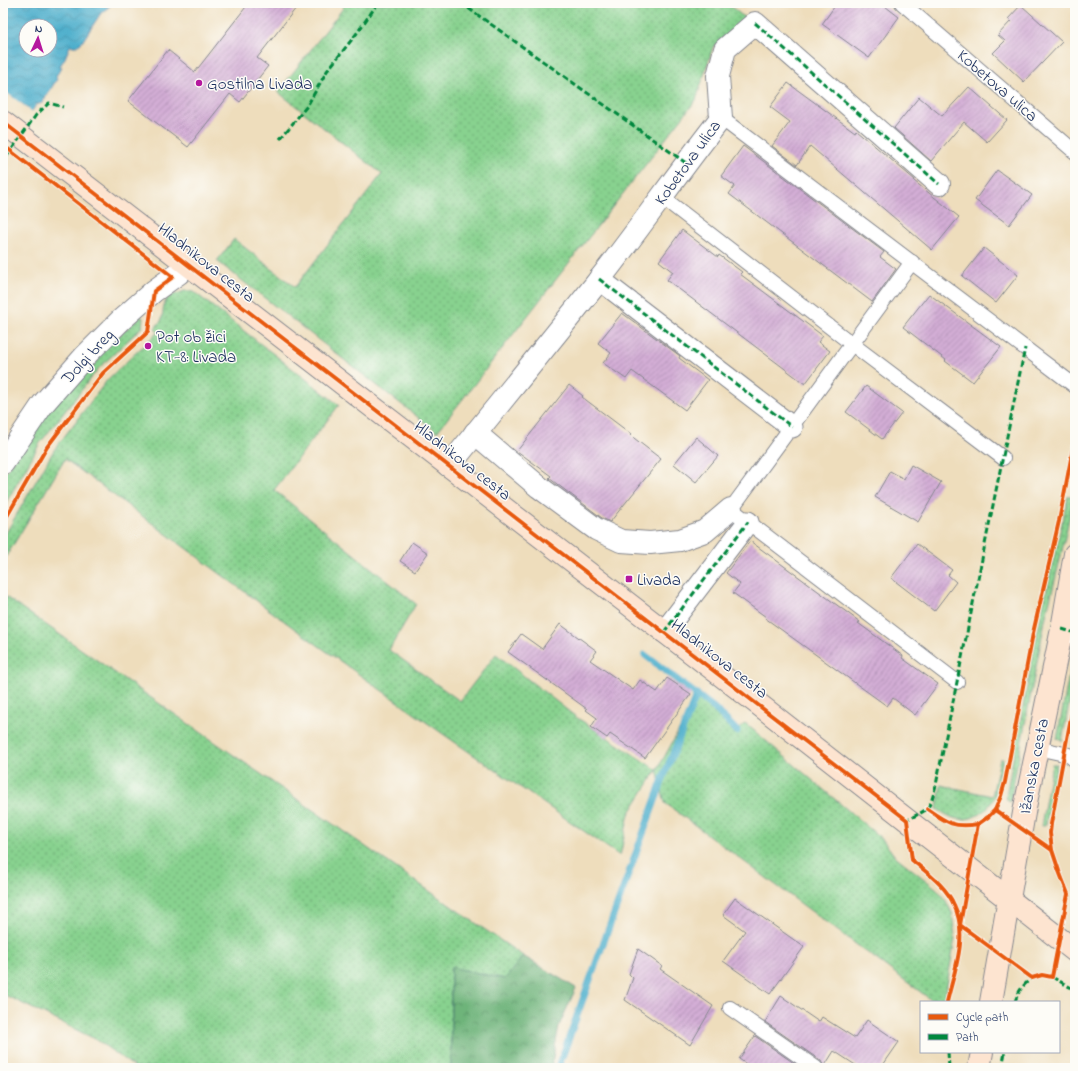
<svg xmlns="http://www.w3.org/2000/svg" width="1078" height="1071" font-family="'Indie Flower',sans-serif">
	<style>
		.grass { fill: url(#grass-dots); stroke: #528076 }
		.forest { fill: url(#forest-crowns); stroke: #44726c }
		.water { fill: url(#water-waves); stroke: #346f95; fill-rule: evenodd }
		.pier { fill: #eeddbc }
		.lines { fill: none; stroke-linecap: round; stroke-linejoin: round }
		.stream { stroke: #4dafcc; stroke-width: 7 }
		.building { fill: url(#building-hatch) }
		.service-casing { stroke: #84868d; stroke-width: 16 }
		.pedestrian-casing { stroke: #84868d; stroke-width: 23 }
		.minor-casing { stroke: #84868d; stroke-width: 24 }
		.secondary-casing { stroke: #84868d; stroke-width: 24 }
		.service { stroke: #fff; stroke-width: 14 }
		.pedestrian { stroke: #fff; stroke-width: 21 }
		.minor { stroke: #fff; stroke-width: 22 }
		.secondary { stroke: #fde4d0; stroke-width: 22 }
		.quiet { stroke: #00873e; stroke-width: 3; stroke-dasharray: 6 3; stroke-linecap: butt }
		.cycleway-casing { stroke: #fdfcf7; stroke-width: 6 }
		.cycleway { stroke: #e8590c; stroke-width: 4 }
		.poi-dot { fill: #b5179e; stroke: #fdfcf7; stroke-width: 1.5 }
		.labels { text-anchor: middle; stroke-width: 3; stroke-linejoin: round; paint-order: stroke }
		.poi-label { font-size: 17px; fill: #1b2f5e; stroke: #fdfcf7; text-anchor: start }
		.street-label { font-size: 17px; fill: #1b2f5e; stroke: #fdfcf7 }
	</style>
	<defs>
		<pattern id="grass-dots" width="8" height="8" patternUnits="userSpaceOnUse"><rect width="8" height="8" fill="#88d28f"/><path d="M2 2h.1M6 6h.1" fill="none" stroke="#6eab78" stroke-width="1.8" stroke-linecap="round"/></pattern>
		<pattern id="forest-crowns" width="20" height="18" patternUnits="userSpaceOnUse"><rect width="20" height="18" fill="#6eb47a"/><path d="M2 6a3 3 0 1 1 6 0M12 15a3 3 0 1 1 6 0" fill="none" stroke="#5a9367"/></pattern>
		<pattern id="water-waves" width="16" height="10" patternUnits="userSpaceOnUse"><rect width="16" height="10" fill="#4dafcc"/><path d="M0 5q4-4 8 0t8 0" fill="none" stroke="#3f8fa9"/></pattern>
		<pattern id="building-hatch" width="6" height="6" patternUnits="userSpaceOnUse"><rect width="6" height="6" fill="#d3add5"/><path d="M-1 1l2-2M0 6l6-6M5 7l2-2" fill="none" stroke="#aa8db0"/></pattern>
	</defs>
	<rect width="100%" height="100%" fill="#fdfcf7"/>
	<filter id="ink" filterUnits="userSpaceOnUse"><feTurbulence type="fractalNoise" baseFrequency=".025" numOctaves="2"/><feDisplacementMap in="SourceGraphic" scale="8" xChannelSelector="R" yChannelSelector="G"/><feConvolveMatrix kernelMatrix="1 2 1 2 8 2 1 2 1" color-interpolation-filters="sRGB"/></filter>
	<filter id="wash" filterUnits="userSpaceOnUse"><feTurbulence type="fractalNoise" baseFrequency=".012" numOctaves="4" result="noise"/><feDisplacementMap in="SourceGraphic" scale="16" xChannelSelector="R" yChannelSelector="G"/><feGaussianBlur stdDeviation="0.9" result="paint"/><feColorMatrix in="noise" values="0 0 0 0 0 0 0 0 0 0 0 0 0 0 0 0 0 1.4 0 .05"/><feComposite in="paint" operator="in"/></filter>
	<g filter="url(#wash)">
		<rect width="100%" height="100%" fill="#eeddbc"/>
		<g class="grass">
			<path d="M 340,3 L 727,3 L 746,19 L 713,47 L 696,100 L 437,432 L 217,261 L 234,239 L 295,287 L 382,174 L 278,92 L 344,7 Z"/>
			<path d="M 184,291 L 189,291 L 194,292 L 339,405 L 274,490 L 416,604 L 389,650 L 460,701 L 496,654 L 576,717 L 657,770 L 698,696 L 735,733 L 745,723 L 883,840 L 894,855 L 937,889 L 946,901 L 952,913 L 955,938 L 944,1002 L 934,1002 L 665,803 L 657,770 L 629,814 L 620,856 L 443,734 L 295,629 L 65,459 L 3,562 L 3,538 L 54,450 L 108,379 L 158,332 L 155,329 C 156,326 159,323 161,321 C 164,314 162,305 167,299 C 171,294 179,294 184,291 Z"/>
			<path d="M 141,316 L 143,318 L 142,327 L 99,368 L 40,443 L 3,508 L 3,476 L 30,434 L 89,362 Z"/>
			<path d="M 1068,496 L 1074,496 L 1060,560 L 1045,620 L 1010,802 L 1007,800 L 1006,796 L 1040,619 Z"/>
			<path d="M 3,595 L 523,956 L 505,979 L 451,968 L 451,1068 L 136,1068 L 97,1040 L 3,994 Z"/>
			<path d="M 1075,658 L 1075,673 L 1062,741 L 1057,739 L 1071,664 Z"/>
			<path d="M 1000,759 L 1003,759 L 995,796 C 987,813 969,824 951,817 C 946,815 941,811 937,809 L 941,785 L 992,796 Z"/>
			<path d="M 1052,764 L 1057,764 L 1046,824 L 1043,826 L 1041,826 Z"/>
		</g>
		<path class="forest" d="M 523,956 L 576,988 L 559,1026 L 551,1068 L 451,1068 L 451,967 L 505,979 Z"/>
		<path class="water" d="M 3,3 L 110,3 L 110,6 L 101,13 L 82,42 L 77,46 L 70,46 L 65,58 L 60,66 L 62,67 L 56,76 L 57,79 L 42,103 L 36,105 L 3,155 ZM 26,26 L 50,26 L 50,50 L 26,50 Z"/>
		<path class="pier" d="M 3,90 L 34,113 L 5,155 L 3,153 Z"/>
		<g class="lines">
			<g class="stream">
				<path d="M 645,655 L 714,708 L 737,731"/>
				<path d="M 558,1068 L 664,776 L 697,694"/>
			</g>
		</g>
		<g id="blocks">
			<g class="building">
				<path d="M 249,3 L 300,3 L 257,58 L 268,66 L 240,102 L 230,94 L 188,147 L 128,101 L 168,50 L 195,72 Z"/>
				<path d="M 837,3 L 881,3 L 899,17 L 869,58 L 822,24 Z"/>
				<path d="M 1021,5 L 1062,42 L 1024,82 L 993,53 L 1005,41 L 998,35 L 1011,21 L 1008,19 Z"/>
				<path d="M 788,83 L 855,132 L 856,130 L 915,180 L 914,181 L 959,217 L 932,250 L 810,146 L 797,165 L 772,146 L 790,122 L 770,107 Z"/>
				<path d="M 969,87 L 1007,120 L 987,142 L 964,122 L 931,161 L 894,128 L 919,97 L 942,116 Z"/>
				<path d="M 743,146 L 884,252 L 880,257 L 896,269 L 872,302 L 729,194 L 735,186 L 721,176 Z"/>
				<path d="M 997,170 L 1032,195 L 1009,225 L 975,200 Z"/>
				<path d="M 682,230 L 718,257 L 719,255 L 742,272 L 740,274 L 823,336 L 818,342 L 830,351 L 805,384 L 667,280 L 673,272 L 659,261 Z"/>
				<path d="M 984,248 L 1018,275 L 996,303 L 962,276 Z"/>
				<path d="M 929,294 L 1001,347 L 973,382 L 945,361 L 946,360 L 903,327 Z"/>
				<path d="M 622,313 L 680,356 L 679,358 L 708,380 L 685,410 L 632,371 L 626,379 L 603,363 L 611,353 L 598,343 Z"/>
				<path d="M 569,385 L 583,396 L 582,397 L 631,434 L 630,435 L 661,459 L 610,522 L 602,518 L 549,478 L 551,476 L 517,451 Z"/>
				<path d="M 866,386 L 902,413 L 882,439 L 846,412 Z"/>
				<path d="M 696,437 L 718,456 L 696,482 L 674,464 Z"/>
				<path d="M 911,465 L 941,482 L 918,522 L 875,497 L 890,471 L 904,479 Z"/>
				<path d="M 750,541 L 860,622 L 858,623 L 903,656 L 902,658 L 938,684 L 915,715 L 893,698 L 887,706 L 765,618 L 766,617 L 733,593 L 740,584 L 726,573 Z"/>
				<path d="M 412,542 L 428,553 L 415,571 L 400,561 Z"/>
				<path d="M 917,544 L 952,570 L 948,575 L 956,582 L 934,611 L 891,578 Z"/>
				<path d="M 560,624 L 597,651 L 590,660 L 633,690 L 640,680 L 657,692 L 667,678 L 691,694 L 645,758 L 610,734 L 607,738 L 591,727 L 597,718 L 586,710 L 587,709 L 508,652 L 521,634 L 542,649 Z"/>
				<path d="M 735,898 L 804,947 L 770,994 L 723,961 L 745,931 L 723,915 Z"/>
				<path d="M 638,949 L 662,966 L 660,969 L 713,1006 L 690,1045 L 625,1000 L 633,978 L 629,974 Z"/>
				<path d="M 781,996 L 819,1022 L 822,1017 L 855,1038 L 867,1020 L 899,1042 L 881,1068 L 860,1068 L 834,1051 L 824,1067 L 821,1061 L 765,1022 Z"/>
				<path d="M 755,1036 L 801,1068 L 752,1068 L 739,1059 Z"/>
			</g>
		</g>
	</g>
	<g filter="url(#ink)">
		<use href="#blocks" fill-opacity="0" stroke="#84868d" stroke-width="1"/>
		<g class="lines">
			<g class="service-casing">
				<g id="service">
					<path d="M 902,3 L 1075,152"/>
					<path d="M 721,118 L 1075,386"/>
					<path d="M 662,197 L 852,344 L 1003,458"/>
					<path d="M 912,262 L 731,509 L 957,682"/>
					<path d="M 1037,748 L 1069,755 L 1075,760"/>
					<path d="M 730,1008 L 816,1068"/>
				</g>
			</g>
			<g class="pedestrian-casing">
				<g id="pedestrian">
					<path d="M 599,279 L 792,427"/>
					<path d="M 664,632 L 748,522"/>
				</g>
			</g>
			<g class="minor-casing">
				<g id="minor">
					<path d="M 475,433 L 539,487 L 596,529 L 621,541 L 650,543 L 680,540 L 705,531 L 731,509"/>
					<path d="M 3,463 L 43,404 L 85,356 L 121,320 L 154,291 L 179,273 L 187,264"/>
					<path d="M 449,466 C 499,404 550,342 599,280 C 641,227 679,171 721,118 L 718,76 L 725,49 L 755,23 L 939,184"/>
					<path d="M 1062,629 L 1075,633"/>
				</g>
			</g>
			<g class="secondary-casing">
				<g id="secondary">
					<path d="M 3,122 L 757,703 L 1075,951"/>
					<path d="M 991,1002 L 1025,807 L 1062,629 L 1075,554"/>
					<path d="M 979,1068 L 982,1052"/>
				</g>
			</g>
			<use href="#service" class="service"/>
			<use href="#pedestrian" class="pedestrian"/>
			<use href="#minor" class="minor"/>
			<use href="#secondary" class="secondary"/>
			<g class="quiet">
				<path d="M 461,3 L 686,163"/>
				<path d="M 755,23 L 939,184"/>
				<path d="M 280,139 L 307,106 L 327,71 L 357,33 L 378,3"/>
				<path d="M 7,156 L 36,115 L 49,103 L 63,107"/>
				<path d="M 599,279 L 792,427"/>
				<path d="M 1062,629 L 1075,633"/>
				<path d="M 664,632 L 748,522"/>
				<path d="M 907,823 L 907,820 C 930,808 929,811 936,785 L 1025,348"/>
				<path d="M 1052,977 L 1075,990"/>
				<path d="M 1015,1002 C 1018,991 1024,984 1032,978"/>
				<path d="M 948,1052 L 949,1068"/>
				<path d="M 1002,1068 L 1005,1052"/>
			</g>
			<g class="cycleway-casing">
				<g id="cycleway">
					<path d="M 3,122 L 907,820 L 912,860 C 927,873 946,886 954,905 C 969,935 954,972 947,1002"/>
					<path d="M 3,145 L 173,277 L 154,291 L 148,332 L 103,373 L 47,447 L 3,523"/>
					<path d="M 927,809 C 947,823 954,828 978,824"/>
					<path d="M 995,810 L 1052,850 L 1059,871 L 1068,894 L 1052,977 L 1042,975 L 1032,978 L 960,925 L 978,824 L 988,817 Z"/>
					<path d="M 995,810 L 1001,796 L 1005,782 L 1033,633 L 1059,521 L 1075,438"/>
					<path d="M 1052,850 L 1050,833 L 1051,824 L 1075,696"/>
				</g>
			</g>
			<use href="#cycleway" class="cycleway"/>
		</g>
	</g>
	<g class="poi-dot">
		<circle cx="199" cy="83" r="4"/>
		<circle cx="148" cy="346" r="4"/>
		<rect x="625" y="575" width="8" height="8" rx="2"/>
	</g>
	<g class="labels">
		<g class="poi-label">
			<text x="207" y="89">Gostilna Livada</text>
			<text x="156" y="342">Pot ob žici<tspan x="156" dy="20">KT-8: Livada</tspan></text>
			<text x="637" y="585">Livada</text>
		</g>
		<g class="street-label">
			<text transform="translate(998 85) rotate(41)" y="6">Kobetova ulica</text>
			<text transform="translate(687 162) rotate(-54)" y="6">Kobetova ulica</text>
			<text transform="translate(207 262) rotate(38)" y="6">Hladnikova cesta</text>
			<text transform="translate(87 356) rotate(-47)" y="6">Dolgi breg</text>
			<text transform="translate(463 460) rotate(38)" y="6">Hladnikova cesta</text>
			<text transform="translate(720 658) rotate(38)" y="6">Hladnikova cesta</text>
			<text transform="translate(1033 766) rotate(-79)" y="6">Ižanska cesta</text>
		</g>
	</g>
	<rect width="1078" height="1071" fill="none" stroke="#fdfcf7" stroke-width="16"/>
	<rect x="920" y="1001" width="140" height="52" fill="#fdfcf7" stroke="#a3aaba"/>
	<rect x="928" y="1014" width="20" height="6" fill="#e8590c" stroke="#a3aaba"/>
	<text x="956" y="1021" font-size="12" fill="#1b2f5e">Cycle path</text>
	<rect x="928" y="1034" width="20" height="6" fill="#00873e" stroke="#a3aaba"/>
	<text x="956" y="1041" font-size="12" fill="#1b2f5e">Path</text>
	<g transform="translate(38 38) rotate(4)"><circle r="19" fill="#fdfcf7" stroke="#a3aaba"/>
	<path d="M0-3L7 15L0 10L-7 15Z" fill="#b5179e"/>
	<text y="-6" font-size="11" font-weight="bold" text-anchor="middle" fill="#1b2f5e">N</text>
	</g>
</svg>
